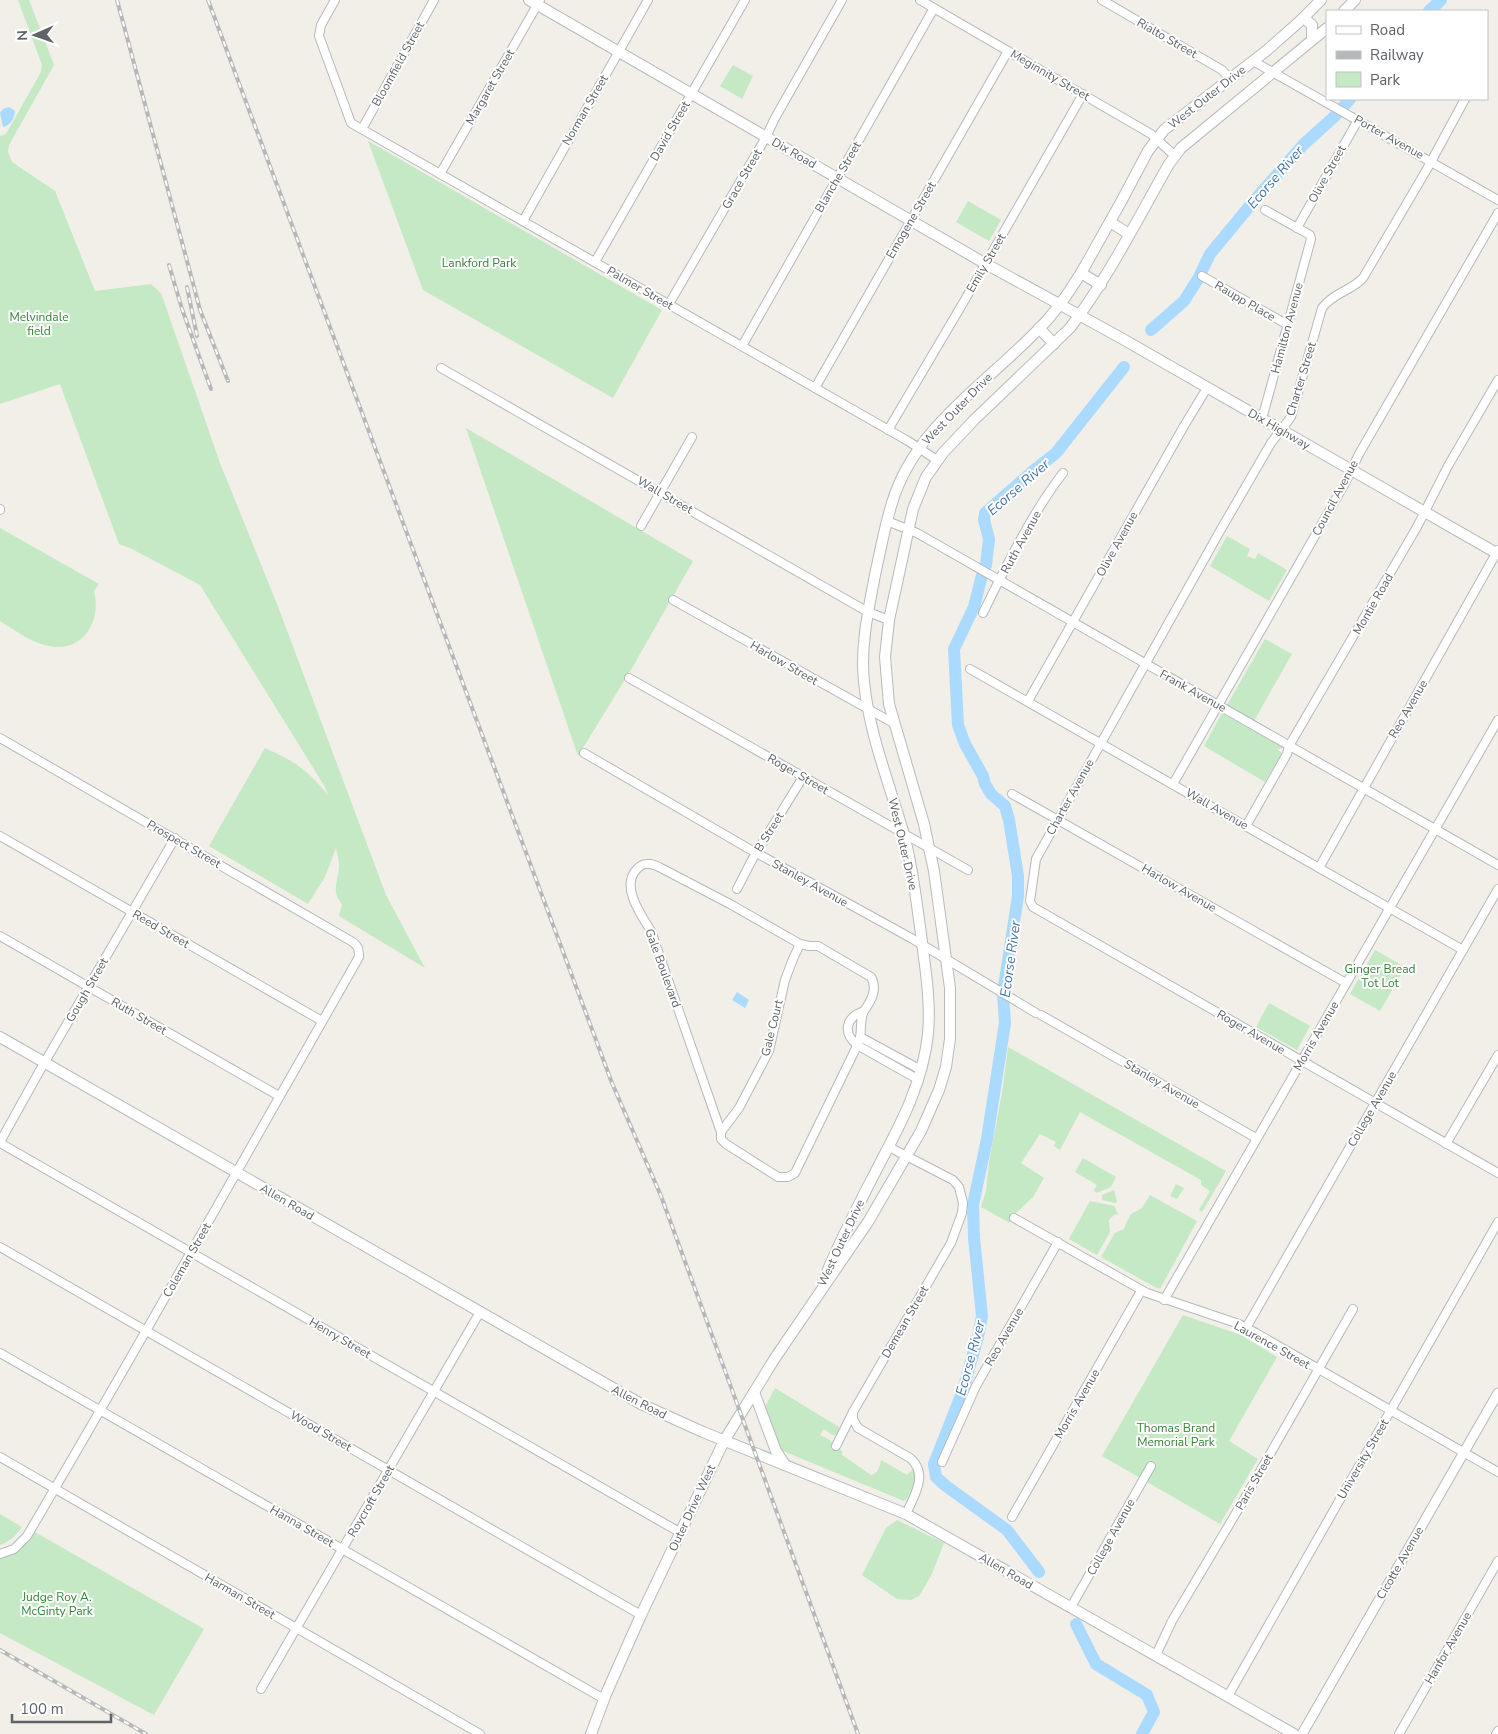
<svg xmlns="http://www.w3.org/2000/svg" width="1498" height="1734" font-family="'Nunito Sans',sans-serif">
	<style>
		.green { fill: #c5e8c5 }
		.water { fill: #aadaff }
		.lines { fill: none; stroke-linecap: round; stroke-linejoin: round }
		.river { stroke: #aadaff; stroke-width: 12 }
		.minor-casing { stroke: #b5b8bc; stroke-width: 10 }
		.tertiary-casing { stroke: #b5b8bc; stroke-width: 11 }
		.secondary-casing { stroke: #b6babf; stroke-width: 12 }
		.minor { stroke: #fff; stroke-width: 8 }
		.tertiary { stroke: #fff; stroke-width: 9 }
		.secondary { stroke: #fff; stroke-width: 10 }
		.rail-casing { stroke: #b6b7b8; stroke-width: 4 }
		.rail { stroke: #fff; stroke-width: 2; stroke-dasharray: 5.5; stroke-linecap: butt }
		.labels { text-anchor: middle; stroke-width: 4; stroke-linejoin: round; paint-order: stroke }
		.street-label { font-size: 12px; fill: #5f6368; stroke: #fff }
		.park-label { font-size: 12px; fill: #348238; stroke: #fff }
		.water-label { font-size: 14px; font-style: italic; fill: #4174aa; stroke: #fff }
	</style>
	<rect width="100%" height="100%" fill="#f1efe8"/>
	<g class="green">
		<path d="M 18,0 L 29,0 L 54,65 L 9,145 L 8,152 L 12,162 L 55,191 L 95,291 L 151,284 L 161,293 L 220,463 L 279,609 L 386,895 L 425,968 L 339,916 L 342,904 C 330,890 339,881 339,865 C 339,859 337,853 336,848 L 325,877 L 308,904 L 209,846 L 265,748 C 296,762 306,769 328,795 L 325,787 L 200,585 L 132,549 L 119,544 L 60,384 L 0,404 L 0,136 L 6,134 L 41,72 L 42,65 Z"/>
		<path d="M 733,65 L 753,76 L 742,99 L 720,86 Z"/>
		<path d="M 368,141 L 662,310 L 613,398 L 423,290 Z"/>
		<path d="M 968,201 L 1001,220 L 989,241 L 956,222 Z"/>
		<path d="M 466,428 L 693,561 L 632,668 L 578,756 Z"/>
		<path d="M 0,528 L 99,584 L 94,591 C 102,621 83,653 49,646 C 31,643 15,630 0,621 Z"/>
		<path d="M 1227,536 L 1250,549 L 1247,556 L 1255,559 L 1258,553 L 1287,570 L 1269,601 L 1210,566 Z"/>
		<path d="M 1265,639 L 1292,654 L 1254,721 L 1227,705 Z"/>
		<path d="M 1222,713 L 1282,747 L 1281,749 L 1277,749 L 1282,753 L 1265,782 L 1204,746 Z"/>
		<path d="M 1375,950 L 1405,967 L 1380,1011 L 1350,994 Z"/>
		<path d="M 1269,1003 L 1310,1026 L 1297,1050 L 1256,1027 Z"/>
		<path d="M 1008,1047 L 1226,1171 L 1202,1212 L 1199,1210 L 1210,1191 L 1201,1185 L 1201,1180 L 1080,1112 L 1060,1150 L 1054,1146 L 1056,1142 L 1040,1134 L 1021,1163 L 1044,1178 L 1033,1197 L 1015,1214 L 1010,1223 L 981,1207 L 986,1191 L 989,1162 L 1002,1093 Z"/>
		<path d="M 1083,1158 L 1116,1177 L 1111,1187 L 1096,1193 L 1094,1190 L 1097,1185 L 1075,1172 Z"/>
		<path d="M 1176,1184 L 1184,1188 L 1177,1199 L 1170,1196 Z"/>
		<path d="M 1114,1190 L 1117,1201 L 1116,1203 L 1102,1200 L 1102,1195 Z"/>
		<path d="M 1150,1195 L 1197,1221 L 1160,1289 L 1151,1285 L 1101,1257 L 1115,1233 L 1124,1229 L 1127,1221 L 1131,1214 L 1142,1208 Z"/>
		<path d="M 1090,1201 L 1114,1206 L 1118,1214 L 1114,1215 L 1109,1220 L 1110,1232 L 1097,1255 L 1069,1239 Z"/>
		<path d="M 1183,1315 L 1241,1335 L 1277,1357 L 1229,1441 L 1258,1459 L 1220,1524 L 1102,1456 Z"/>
		<path d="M 775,1388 L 839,1427 L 839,1432 L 838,1435 L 832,1435 L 824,1429 L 820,1435 L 828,1439 L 842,1451 L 842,1455 L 871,1475 C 878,1474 880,1466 881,1460 L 907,1475 L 913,1469 L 916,1478 L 907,1499 L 904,1501 L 783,1451 L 780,1448 L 765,1407 Z"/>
		<path d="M 0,1514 L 22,1527 C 16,1536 10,1541 0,1545 Z"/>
		<path d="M 897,1520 L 944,1543 L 931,1576 L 919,1596 L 911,1600 L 897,1599 L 862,1575 L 886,1528 Z"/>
		<path d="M 35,1532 L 204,1629 L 154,1715 L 0,1633 L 0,1558 C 16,1553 25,1545 35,1532 Z"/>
	</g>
	<g class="water">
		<path d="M 9,107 L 15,111 C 14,119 11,125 3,127 L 0,113 L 3,109 Z"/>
		<path d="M 737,992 L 749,1000 L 745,1008 L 732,1000 Z"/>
	</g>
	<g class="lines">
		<g class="river">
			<path d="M 1429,11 L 1441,0"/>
			<path d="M 1151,330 L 1184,301 L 1198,279 L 1210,254 L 1253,202 L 1304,144 L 1335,116 L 1350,99"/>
			<path d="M 1039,1572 L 1007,1530 L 946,1486 L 936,1477 L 934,1464 L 962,1393 L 978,1337 L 982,1316 L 974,1238 L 973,1205 L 987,1139 L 1005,1023 L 1003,993 L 1018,896 L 1018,876 L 1009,820 L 1005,806 L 991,794 L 985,784 L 983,776 L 965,744 L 958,725 L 954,649 L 974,607 L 981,579 L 986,565 L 989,539 L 984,520 L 985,513 L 1032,472 L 1056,453 L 1124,367"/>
			<path d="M 1076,1624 L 1096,1664 L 1147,1695 L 1154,1712 L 1142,1734"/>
		</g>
		<g class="minor-casing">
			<g id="minor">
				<path d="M 335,0 L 321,25 L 319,36 L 351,123 L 908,441 L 937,460"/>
				<path d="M 920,0 L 1151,134 L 1175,156"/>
				<path d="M 1102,0 L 1222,70 L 1229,78"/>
				<path d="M 1253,61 L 1498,200"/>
				<path d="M 1465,99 L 1427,169 L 1363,278 C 1351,291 1333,293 1322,308 L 1291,417 L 1271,443 L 1220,531 L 1036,859 L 1030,901 L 1033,907 L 1498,1173"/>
				<path d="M 362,129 L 434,0"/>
				<path d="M 440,174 L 540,0"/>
				<path d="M 523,221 L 648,0"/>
				<path d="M 1297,228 L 1358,120"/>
				<path d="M 595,262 L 745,0"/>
				<path d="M 1202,276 L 1288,325"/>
				<path d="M 669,304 L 766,137 L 775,118 L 842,0"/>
				<path d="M 742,346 L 934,8"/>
				<path d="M 441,368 L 868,612 L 889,620"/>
				<path d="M 815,388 L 1008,51"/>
				<path d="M 1262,419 L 1311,239 L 1310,235 L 1265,210"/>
				<path d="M 888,430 L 963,303 L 1083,94"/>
				<path d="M 0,509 L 0,510"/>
				<path d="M 887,521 L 917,533 L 1498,865"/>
				<path d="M 641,526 L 692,437"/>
				<path d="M 673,600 L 895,724"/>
				<path d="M 983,613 C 1005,568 1032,513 1063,473"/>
				<path d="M 970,669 L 1463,950"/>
				<path d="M 629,678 L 968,870"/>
				<path d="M 1028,701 L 1184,426 L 1207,388"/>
				<path d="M 0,738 L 351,941 C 358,945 359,949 359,957 C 249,1150 140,1344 27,1536 L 14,1549 L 0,1554"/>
				<path d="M 584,753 L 751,850 L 911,938 L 1036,1013"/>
				<path d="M 1173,784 L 1344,485 L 1359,454 L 1498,213"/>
				<path d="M 1012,794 L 1346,983"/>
				<path d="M 1246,826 L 1287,754 L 1289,746 L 1417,527 L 1448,466 L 1498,380"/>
				<path d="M 0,836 L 322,1021"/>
				<path d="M 1319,868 L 1498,550"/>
				<path d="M 737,889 L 753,858 L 803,777"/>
				<path d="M 0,936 L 279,1096"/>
				<path d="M 864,1011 C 871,1001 878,989 871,977 L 818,946 L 809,946 L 800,944 L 730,904 L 659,867 C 650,863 643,862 637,869 C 620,886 641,915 651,931 L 721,1132 L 721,1139 L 726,1144 L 778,1177 L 788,1177 L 795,1173 L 857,1046 L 857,1045 C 864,1035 858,1023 864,1011 C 846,1017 842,1032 857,1045 L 919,1080"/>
				<path d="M 1041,1015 L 1256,1138"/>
				<path d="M 862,1038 L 921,1070"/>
				<path d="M 721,1132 L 739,1108 L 769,1051 L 785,980 L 793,959 L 800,944"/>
				<path d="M 0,1142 L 39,1072 L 175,838"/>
				<path d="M 0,1143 L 681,1533"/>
				<path d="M 1446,1144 L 1498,1055"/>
				<path d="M 1014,1218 L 1147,1293 L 1239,1324 L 1256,1333 L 1498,1472"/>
				<path d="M 0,1247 L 641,1615"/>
				<path d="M 1164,1300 L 1498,720"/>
				<path d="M 1246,1328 L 1498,889"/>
				<path d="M 0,1353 L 604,1699"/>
				<path d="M 853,1412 L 853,1419 L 858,1428 L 910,1458 C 929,1474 914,1496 906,1514"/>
				<path d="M 836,1446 L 853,1412 L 951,1243 L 962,1213 L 963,1203 L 959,1187 L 953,1180 L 889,1147"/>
				<path d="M 0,1457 L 480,1734"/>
				<path d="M 942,1462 L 976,1386 L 1058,1242"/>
				<path d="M 1012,1517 L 1141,1291"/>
				<path d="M 1071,1607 L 1151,1466"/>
				<path d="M 1156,1655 L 1172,1621 L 1242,1503 L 1353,1309"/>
				<path d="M 261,1689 L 480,1312"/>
				<path d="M 1228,1696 L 1498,1222"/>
				<path d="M 1399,1734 L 1498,1561"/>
				<path d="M 1496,1734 L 1498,1731"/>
			</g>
		</g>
		<g class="tertiary-casing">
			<path id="tertiary" d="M 1302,1734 L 1498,1393"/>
		</g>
		<g class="secondary-casing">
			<g id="secondary">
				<path d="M 529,0 L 986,264 L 1121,338 L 1498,554"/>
				<path d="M 1344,11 L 1355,0"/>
				<path d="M 1304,18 L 1312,25 L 1312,39"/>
				<path d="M 1110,222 L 1129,234"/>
				<path d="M 1081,273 L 1101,285"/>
				<path d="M 1039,328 L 1054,344"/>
				<path d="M 0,1037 L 641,1404 L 703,1432 L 906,1514 L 1294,1734"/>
				<path d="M 823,1282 C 839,1241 860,1202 880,1163 C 902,1122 923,1081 928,1034 C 931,1000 925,967 921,934 C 916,899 912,862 902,828 C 888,780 869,732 864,682 C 860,645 869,607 876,570 C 881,548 885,525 892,503 C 916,422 996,378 1049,318 C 1067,297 1081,274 1094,250 C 1113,217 1131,184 1148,151 L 1164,130 L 1266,51 L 1299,22 L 1321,0"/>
				<path d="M 754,1392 L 776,1451 L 785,1465"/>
				<path d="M 591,1734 L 606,1694 L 641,1615 L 724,1441 L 775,1358 L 868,1222 L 921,1131 L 939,1090 L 946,1067 L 950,1039 L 950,988 L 934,871 L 924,824 L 889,704 L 885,657 L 889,620 L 913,509 L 926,477 L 943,453 L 974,420 L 1070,328 C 1108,278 1137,220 1169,164 L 1181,148 L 1327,28"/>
			</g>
		</g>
		<use href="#minor" class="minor"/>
		<use href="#tertiary" class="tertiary"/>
		<use href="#secondary" class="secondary"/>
		<g class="rail-casing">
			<g id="rail">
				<path d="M 117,0 L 194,287 L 200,310 L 228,381"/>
				<path d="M 208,0 L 612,1083 L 661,1196 L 858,1734"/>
				<path d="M 169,265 L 182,309 L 211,389"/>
				<path d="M 187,287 L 197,336"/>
				<path d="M 0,1650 L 146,1734"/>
			</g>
		</g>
		<use href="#rail" class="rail"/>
	</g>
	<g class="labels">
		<g class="street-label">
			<text transform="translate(1167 38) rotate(30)" y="4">Rialto Street</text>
			<text transform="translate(398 64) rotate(-61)" y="4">Bloomfield Street</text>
			<text transform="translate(1050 75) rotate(30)" y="4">Meginnity Street</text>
			<text transform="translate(490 87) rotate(-60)" y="4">Margaret Street</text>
			<text transform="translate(1207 97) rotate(-38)" y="4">West Outer Drive</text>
			<text transform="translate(585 110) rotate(-60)" y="4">Norman Street</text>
			<text transform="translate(670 131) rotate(-60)" y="4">David Street</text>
			<text transform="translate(1389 137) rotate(29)" y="4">Porter Avenue</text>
			<text transform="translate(794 153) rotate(30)" y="4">Dix Road</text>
			<text transform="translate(1327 174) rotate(-61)" y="4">Olive Street</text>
			<text transform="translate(838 177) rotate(-60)" y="4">Blanche Street</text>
			<text transform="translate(742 179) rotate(-60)" y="4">Grace Street</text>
			<text transform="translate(911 220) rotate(-60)" y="4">Emogene Street</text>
			<text transform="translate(986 263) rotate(-60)" y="4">Emily Street</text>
			<text transform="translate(640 288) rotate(30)" y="4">Palmer Street</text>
			<text transform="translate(1245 301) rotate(30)" y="4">Raupp Place</text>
			<text transform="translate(1287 328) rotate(-75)" y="4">Hamilton Avenue</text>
			<text transform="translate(1301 379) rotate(-73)" y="4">Charter Street</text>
			<text transform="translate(957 409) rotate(-46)" y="4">West Outer Drive</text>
			<text transform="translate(1279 429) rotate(30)" y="4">Dix Highway</text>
			<text transform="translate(665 495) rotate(30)" y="4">Wall Street</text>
			<text transform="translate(1335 498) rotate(-62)" y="4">Council Avenue</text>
			<text transform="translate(1021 542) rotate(-61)" y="4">Ruth Avenue</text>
			<text transform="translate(1117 544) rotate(-61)" y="4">Olive Avenue</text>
			<text transform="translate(1373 604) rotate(-60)" y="4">Montie Road</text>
			<text transform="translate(784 663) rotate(30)" y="4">Harlow Street</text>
			<text transform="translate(1193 691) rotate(29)" y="4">Frank Avenue</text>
			<text transform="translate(1408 709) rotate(-60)" y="4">Reo Avenue</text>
			<text transform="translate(798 774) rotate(30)" y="4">Roger Street</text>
			<text transform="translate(1070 797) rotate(-61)" y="4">Charter Avenue</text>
			<text transform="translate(1217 809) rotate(30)" y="4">Wall Avenue</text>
			<text transform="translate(769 832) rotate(-58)" y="4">B Street</text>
			<text transform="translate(184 844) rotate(30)" y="4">Prospect Street</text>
			<text transform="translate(903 844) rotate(77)" y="4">West Outer Drive</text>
			<text transform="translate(810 883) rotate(29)" y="4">Stanley Avenue</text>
			<text transform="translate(1179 888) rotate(30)" y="4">Harlow Avenue</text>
			<text transform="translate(161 929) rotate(30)" y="4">Reed Street</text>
			<text transform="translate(663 968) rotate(70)" y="4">Gale Boulevard</text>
			<text transform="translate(87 990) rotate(-60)" y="4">Gough Street</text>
			<text transform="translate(139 1016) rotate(30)" y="4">Ruth Street</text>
			<text transform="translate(772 1028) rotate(-76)" y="4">Gale Court</text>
			<text transform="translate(1251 1032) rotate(30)" y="4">Roger Avenue</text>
			<text transform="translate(1316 1036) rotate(-60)" y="4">Morris Avenue</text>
			<text transform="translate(1162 1084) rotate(30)" y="4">Stanley Avenue</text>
			<text transform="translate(1372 1109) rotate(-60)" y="4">College Avenue</text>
			<text transform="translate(287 1202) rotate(30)" y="4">Allen Road</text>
			<text transform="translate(841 1243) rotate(-65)" y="4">West Outer Drive</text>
			<text transform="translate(187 1260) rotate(-60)" y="4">Coleman Street</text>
			<text transform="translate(905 1322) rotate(-60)" y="4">Demean Street</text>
			<text transform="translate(1004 1337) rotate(-60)" y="4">Reo Avenue</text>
			<text transform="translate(340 1338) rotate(30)" y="4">Henry Street</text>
			<text transform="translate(1272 1345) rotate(29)" y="4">Laurence Street</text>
			<text transform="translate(639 1402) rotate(27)" y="4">Allen Road</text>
			<text transform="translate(1077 1404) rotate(-60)" y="4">Morris Avenue</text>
			<text transform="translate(321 1431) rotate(30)" y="4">Wood Street</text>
			<text transform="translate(1363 1459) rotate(-60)" y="4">University Street</text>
			<text transform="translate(1254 1482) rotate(-60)" y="4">Paris Street</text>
			<text transform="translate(371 1501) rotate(-60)" y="4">Roycroft Street</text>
			<text transform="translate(692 1508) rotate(-65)" y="4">Outer Drive West</text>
			<text transform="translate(302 1526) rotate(30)" y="4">Hanna Street</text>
			<text transform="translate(1111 1537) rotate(-61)" y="4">College Avenue</text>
			<text transform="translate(1400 1563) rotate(-60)" y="4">Cicotte Avenue</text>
			<text transform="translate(1006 1571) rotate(30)" y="4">Allen Road</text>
			<text transform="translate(240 1596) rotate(30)" y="4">Harman Street</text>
			<text transform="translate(1448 1648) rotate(-60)" y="4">Hanfor Avenue</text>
		</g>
		<g class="park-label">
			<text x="479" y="267">Lankford Park</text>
			<text x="39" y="321">Melvindale<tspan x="39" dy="14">field</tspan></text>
			<text x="1380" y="973">Ginger Bread<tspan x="1380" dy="14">Tot Lot</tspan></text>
			<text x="1176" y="1432">Thomas Brand<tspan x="1176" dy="14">Memorial Park</tspan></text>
			<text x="57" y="1601">Judge Roy A.<tspan x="57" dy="14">McGinty Park</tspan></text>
		</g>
		<g class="water-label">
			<text transform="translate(1275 177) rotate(-49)" y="5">Ecorse River</text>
			<text transform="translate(1018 487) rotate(-41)" y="5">Ecorse River</text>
			<text transform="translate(1010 959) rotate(-82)" y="5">Ecorse River</text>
			<text transform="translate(970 1358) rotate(-75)" y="5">Ecorse River</text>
		</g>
	</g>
	<rect x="1326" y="10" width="162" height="90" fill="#ffffff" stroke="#bfc1c3"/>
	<rect x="1336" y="26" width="25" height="8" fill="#ffffff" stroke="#bfc1c3"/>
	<text x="1370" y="35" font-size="15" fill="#5f6368">Road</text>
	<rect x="1336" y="51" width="25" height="8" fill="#b6b7b8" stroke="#bfc1c3"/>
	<text x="1370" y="60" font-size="15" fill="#5f6368">Railway</text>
	<rect x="1336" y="72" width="25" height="15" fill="#c5e8c5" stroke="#bfc1c3"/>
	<text x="1370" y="85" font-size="15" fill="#5f6368">Park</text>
	<g transform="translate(35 35) rotate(268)" stroke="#ffffff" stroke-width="4" paint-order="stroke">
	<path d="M0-4L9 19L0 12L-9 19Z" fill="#5f6368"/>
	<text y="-8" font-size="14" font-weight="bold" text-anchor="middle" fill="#5f6368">N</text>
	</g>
	<path d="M12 1714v8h99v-8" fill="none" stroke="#5f6368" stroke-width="2.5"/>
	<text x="20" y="1714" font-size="15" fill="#5f6368" stroke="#ffffff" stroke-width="4" paint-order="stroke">100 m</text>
</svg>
